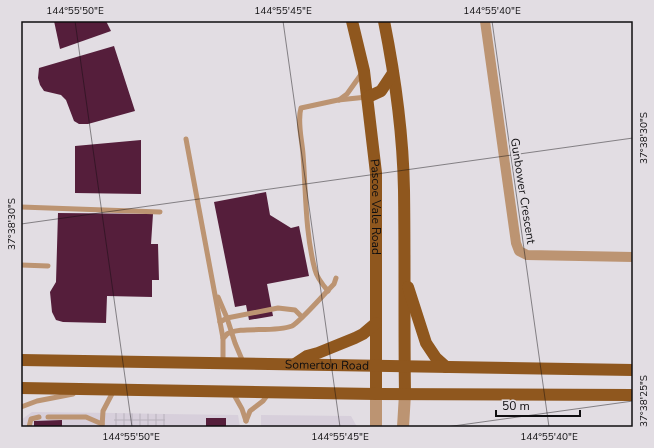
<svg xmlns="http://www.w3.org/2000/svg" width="654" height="448" font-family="'Nunito Sans',sans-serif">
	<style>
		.built { fill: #d7cfdb }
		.industrial { fill: url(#industrial-grid) }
		.building { fill: #551e3b }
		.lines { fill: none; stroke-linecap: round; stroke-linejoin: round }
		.service { stroke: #bc9472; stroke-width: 5 }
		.minor { stroke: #bc9472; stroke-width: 10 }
		.tertiary { stroke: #bc9472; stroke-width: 12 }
		.primary { stroke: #8f571e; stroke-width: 12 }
		.ticks { fill: none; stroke: #0f0e10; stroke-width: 1; stroke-opacity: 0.45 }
		.labels { text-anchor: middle; stroke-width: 4; stroke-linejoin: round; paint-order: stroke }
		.street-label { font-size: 12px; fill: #0f0e10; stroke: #e2dde3 }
		.neatline { fill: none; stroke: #0f0e10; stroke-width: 1.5 }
		.ticks-label { font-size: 10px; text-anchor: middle; fill: #0f0e10 }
	</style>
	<defs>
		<pattern id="industrial-grid" width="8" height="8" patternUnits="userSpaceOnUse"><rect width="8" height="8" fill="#d7cfdb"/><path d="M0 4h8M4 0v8" fill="none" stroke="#b7b1bb"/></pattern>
	</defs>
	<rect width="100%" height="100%" fill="#e2dde3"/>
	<g class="built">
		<path d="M 32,412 L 114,413 L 114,427 L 21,427 L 21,420 Z"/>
		<path d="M 165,414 L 238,415 L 240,427 L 165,427 Z"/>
		<path d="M 261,415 L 351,416 L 357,427 L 261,427 Z"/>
	</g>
	<path class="industrial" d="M 114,413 L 165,414 L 165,427 L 114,427 Z"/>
	<g class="building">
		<path d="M 54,21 L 106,21 L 111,31 L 60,49 Z"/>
		<path d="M 114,46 L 135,111 L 88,124 L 79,124 L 74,121 L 66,100 L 61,95 L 44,91 L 40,85 L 38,78 L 39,68 Z"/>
		<path d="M 141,140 L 141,194 L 75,193 L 75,146 Z"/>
		<path d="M 266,192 L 270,215 L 291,228 L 299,226 L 309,276 L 267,284 L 273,316 L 249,320 L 246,305 L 235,307 L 214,202 Z"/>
		<path d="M 58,213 L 153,214 L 151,244 L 158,244 L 159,280 L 152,280 L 152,297 L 107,296 L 106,323 L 63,322 L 56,320 L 52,312 L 50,292 L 56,282 Z"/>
		<rect x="206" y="418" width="20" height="9"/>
		<path d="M 62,420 L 62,427 L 34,427 L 34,421 Z"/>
	</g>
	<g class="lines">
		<g class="service">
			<path d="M 339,100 L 347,94 L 362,73"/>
			<path d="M 186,139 L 223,338 L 223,363"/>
			<path d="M 21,207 L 160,212"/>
			<path d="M 21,265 L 48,266"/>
			<path d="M 328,291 C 322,284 317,278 315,270 C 305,232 306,192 303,154 C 302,140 297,121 301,108 L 338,100 L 367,97"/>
			<path d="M 218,297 L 227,318 L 235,343 L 243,362"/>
			<path d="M 220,322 L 227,318 L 278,308 L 295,310 L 302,317"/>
			<path d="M 223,338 C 225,337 226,335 227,334 C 240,326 274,333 292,326 C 299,323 326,292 334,284 L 336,278"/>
			<path d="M 233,393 L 242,409 L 246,421"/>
			<path d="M 21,407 L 37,401 L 73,394"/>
			<path d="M 48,417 L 86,417 L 102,424"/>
			<path d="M 246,421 L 250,411 L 263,401 L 269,393"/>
			<path d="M 29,427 L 31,419 L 39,417"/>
			<path d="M 102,427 L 103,411 L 114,390"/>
		</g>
		<path class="minor" d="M 485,21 L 516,243 L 519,251 L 527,255 L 633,257"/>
		<g class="tertiary">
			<path d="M 376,394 L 376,427"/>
			<path d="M 403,427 L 405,394"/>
		</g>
		<g class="primary">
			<path id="s1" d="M 352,21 L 364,71 L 376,173 L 376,394"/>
			<path d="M 384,21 C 395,76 403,134 404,190 C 405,258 404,326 405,394"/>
			<path d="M 368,97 L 381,91 L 393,73"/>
			<path d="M 408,287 L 426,343 L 436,358 L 446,367"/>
			<path id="s2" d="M 21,360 L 633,370"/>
			<path d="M 295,364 L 307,356 L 318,353 L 355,338 L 363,334 L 376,323"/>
			<path d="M 21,388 L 376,394 L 633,395"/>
		</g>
	</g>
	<path class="ticks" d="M 75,21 L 132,427M 283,21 L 340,427M 492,21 L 549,427M 21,224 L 633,138M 446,427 L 633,401"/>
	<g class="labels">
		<g class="street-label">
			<text transform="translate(523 191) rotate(81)" y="4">Gunbower Crescent</text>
			<text dy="4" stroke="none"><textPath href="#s1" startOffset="188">Pascoe Vale Road</textPath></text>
			<text dy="4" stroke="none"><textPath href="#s2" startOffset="306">Somerton Road</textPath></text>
		</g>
	</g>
	<rect width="654" height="448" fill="none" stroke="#e2dde3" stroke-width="44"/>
	<path d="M496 410v6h84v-6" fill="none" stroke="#0f0e10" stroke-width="2"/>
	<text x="502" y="410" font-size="12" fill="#0f0e10" stroke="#e2dde3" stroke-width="3" paint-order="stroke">50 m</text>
	<rect x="22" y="22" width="610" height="404" class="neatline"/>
	<g class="ticks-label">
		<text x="75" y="14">144°55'50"E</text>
		<text x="283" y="14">144°55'45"E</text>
		<text x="492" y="14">144°55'40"E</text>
		<text transform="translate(643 138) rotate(-90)" y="4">37°38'30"S</text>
		<text transform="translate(11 224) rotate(-90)" y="4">37°38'30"S</text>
		<text transform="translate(643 401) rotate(-90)" y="4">37°38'25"S</text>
		<text x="131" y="440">144°55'50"E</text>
		<text x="340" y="440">144°55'45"E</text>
		<text x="549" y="440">144°55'40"E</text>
	</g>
</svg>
